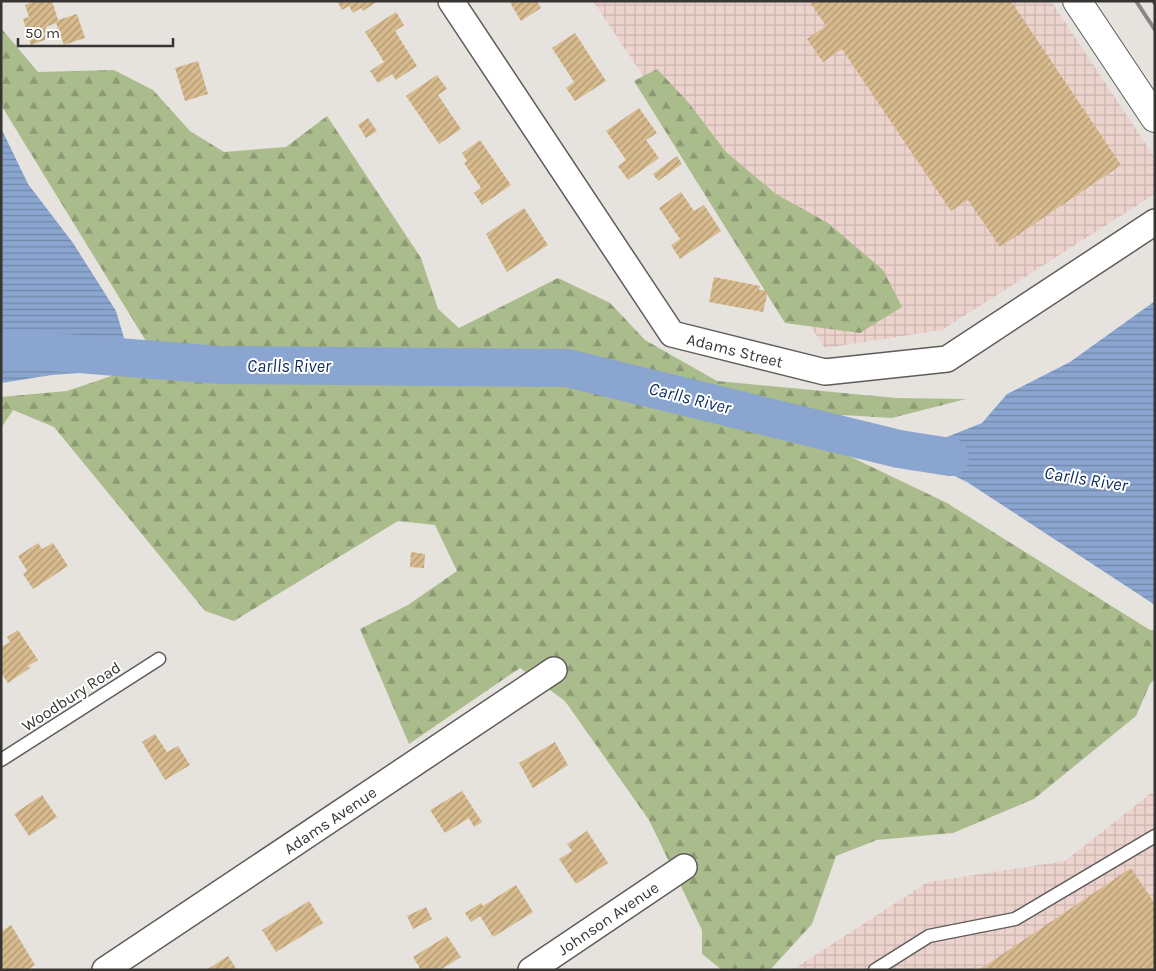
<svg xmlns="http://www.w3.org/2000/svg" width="1156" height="971" font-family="Karla,sans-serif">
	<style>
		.industrial { fill: url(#industrial-grid) }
		.forest { fill: url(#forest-firs) }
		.water { fill: url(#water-rules) }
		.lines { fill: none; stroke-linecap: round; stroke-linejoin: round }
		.river { stroke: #8aa5cf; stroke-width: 38 }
		.building { fill: url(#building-hatch) }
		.service-casing { stroke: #5f5c59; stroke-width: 15 }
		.minor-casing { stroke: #5f5c59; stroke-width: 28 }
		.tertiary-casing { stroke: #5f5c59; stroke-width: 30 }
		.service { stroke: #fff; stroke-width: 12 }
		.minor { stroke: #fff; stroke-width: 25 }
		.tertiary { stroke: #fff; stroke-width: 28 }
		.rail { stroke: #898784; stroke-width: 4 }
		.labels { text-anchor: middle; stroke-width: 4; stroke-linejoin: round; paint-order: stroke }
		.street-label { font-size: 16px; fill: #363533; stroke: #fff }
		.water-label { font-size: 18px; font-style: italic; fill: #0e2e61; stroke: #fff }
	</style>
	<defs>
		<pattern id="industrial-grid" width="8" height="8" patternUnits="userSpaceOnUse" patternTransform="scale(1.25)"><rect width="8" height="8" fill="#edd3cd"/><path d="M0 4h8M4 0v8" fill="none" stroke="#ccb6b0"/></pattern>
		<pattern id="forest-firs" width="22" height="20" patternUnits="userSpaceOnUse" patternTransform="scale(1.25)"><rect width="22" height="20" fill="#aabc8c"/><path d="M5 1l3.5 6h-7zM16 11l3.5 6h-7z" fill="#8b9a73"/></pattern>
		<pattern id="water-rules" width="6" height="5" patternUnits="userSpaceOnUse" patternTransform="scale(1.25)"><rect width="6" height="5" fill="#8aa5cf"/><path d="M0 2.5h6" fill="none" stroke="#7287a9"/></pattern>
		<pattern id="building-hatch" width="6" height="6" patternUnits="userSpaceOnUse" patternTransform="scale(1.25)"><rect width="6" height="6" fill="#d7ba8d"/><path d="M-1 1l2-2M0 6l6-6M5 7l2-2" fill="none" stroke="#af9874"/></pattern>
	</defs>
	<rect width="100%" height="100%" fill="#e6e3df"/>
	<g class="industrial">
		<path d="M 593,1 L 1051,1 L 1155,158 L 1155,194 L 942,330 L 825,348 Z"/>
		<path d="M 1155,790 L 1155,970 L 792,970 L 928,882 L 1065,861 Z"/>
	</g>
	<g class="forest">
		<path d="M 1,28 L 38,72 L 114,70 L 153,90 L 190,131 L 224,152 L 286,147 L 327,116 L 421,258 L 438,309 L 459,328 L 558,278 L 610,303 L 645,340 L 717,381 L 896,398 L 966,399 L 892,418 L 842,415 L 849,456 L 947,503 L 1150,630 L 1155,630 L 1155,679 L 1150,684 L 1136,716 L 1034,799 L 953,833 L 877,840 L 836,856 L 812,924 L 770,970 L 722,970 L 702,954 L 702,930 L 649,820 L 565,701 L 520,668 L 409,744 L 360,629 L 408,605 L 457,571 L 435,525 L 398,521 L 234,621 L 205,611 L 54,427 L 13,410 L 1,428 L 1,397 L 67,391 L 135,368 L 156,370 L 149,346 L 1,105 Z"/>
		<path d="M 657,69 L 688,102 L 726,152 L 776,194 L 828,223 L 883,270 L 902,307 L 860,333 L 785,323 L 634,81 Z"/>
	</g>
	<g class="water">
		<path d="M 1,128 L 28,184 L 73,243 L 116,311 L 130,358 L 108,371 L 52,375 L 1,383 Z"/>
		<path d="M 1155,301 L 1155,605 L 967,482 L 899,449 L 947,437 L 982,423 L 1007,394 L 1070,362 Z"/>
	</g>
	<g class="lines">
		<path class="river" d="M 1,348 L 220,365 L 567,368 L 899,449 L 950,457"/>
	</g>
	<g class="building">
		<path d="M 34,1 L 52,1 L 58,20 L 77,14 L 85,38 L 64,45 L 56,23 L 46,27 L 50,38 L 31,45 L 23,19 L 29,17 L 25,5 Z"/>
		<path d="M 337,1 L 378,1 L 363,11 L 361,8 L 353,13 L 349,6 L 342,10 Z"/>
		<path d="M 509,1 L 537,1 L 541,8 L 521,21 Z"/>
		<path d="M 809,1 L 1011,1 L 1121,165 L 1000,247 L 968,200 L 951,211 L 842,49 L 823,62 L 807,39 L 826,26 Z"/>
		<path d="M 396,12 L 404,25 L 395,31 L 417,66 L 396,80 L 392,74 L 378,83 L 370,71 L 384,62 L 365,32 Z"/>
		<path d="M 575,33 L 606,81 L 575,101 L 566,88 L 574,82 L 552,48 Z"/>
		<path d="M 198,61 L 208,94 L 185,101 L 175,68 Z"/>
		<path d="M 437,75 L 447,89 L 438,95 L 461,129 L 439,144 L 406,96 Z"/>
		<path d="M 639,108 L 657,133 L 646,140 L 659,158 L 628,180 L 618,166 L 626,160 L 606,131 Z"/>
		<path d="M 368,118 L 377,131 L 366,138 L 358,125 Z"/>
		<path d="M 480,140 L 511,185 L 482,205 L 474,193 L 481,188 L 464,163 L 467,161 L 462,153 Z"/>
		<path d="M 677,156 L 682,164 L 658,181 L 653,174 Z"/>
		<path d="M 681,192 L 694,211 L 704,205 L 721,231 L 680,259 L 671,245 L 680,239 L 659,208 Z"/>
		<path d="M 524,208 L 548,245 L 507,272 L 486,234 Z"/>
		<path d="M 714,277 L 760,286 L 759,290 L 768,291 L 763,312 L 709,302 Z"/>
		<path d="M 38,543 L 42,549 L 53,543 L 68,566 L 33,589 L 23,574 L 27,571 L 18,556 Z"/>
		<path d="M 411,552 L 425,554 L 424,568 L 410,567 Z"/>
		<path d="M 18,630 L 38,660 L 28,666 L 30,668 L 8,683 L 1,673 L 1,643 L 3,646 L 10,642 L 7,637 Z"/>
		<path d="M 155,734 L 167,752 L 178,746 L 190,765 L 165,780 L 142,742 Z"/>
		<path d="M 555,742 L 568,765 L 533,788 L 519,763 Z"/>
		<path d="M 462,791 L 482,822 L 474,827 L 469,818 L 445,833 L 430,810 Z"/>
		<path d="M 42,795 L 57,817 L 29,836 L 14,814 Z"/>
		<path d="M 587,831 L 608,863 L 576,884 L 559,859 L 572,851 L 567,844 Z"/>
		<path d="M 1131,868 L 1155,904 L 1155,970 L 979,970 Z"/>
		<path d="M 516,885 L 533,912 L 493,937 L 480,916 L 471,922 L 465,913 L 481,903 L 483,906 Z"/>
		<path d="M 309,901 L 323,923 L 276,952 L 262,930 Z"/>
		<path d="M 426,907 L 432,919 L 413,929 L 407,916 Z"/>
		<path d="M 11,925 L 35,965 L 27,970 L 1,970 L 1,932 Z"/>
		<path d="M 447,936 L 461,957 L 440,970 L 421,970 L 413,957 Z"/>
		<path d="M 228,956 L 237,970 L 206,970 Z"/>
	</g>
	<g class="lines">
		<g class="service-casing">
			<g id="service">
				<path d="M 1,760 L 159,659"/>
				<path d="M 875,970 L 929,936 L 1015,919 L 1155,836"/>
			</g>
		</g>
		<g class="minor-casing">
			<g id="minor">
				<path d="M 451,1 L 672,334 L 825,372 L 947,359 L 1155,222"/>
				<path d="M 105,970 L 554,670"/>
				<path d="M 531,970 L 684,867"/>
			</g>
		</g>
		<g class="tertiary-casing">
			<path id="tertiary" d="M 1077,1 L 1155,118"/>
		</g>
		<use href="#service" class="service"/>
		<use href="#minor" class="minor"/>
		<use href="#tertiary" class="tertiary"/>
		<g class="rail">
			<path d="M 1136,1 L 1155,30"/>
			<path d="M 1153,1 L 1155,4"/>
		</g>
	</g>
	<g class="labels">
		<g class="street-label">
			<text transform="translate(735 350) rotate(14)" y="6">Adams Street</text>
			<text transform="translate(71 696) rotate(-33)" y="6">Woodbury Road</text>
			<text transform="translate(330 820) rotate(-34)" y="6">Adams Avenue</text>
			<text transform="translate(608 918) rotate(-34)" y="6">Johnson Avenue</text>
		</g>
		<g class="water-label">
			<text x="289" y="372">Carlls River</text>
			<text transform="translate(690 398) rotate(14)" y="6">Carlls River</text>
			<text transform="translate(1086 479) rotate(9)" y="6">Carlls River</text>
		</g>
	</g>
	<rect width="1156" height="971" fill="none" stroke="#363533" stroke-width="5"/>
	<path d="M18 38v8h155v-8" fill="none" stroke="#363533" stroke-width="2.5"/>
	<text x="25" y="38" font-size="15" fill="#363533" stroke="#ffffff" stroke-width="4" paint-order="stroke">50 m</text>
</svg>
